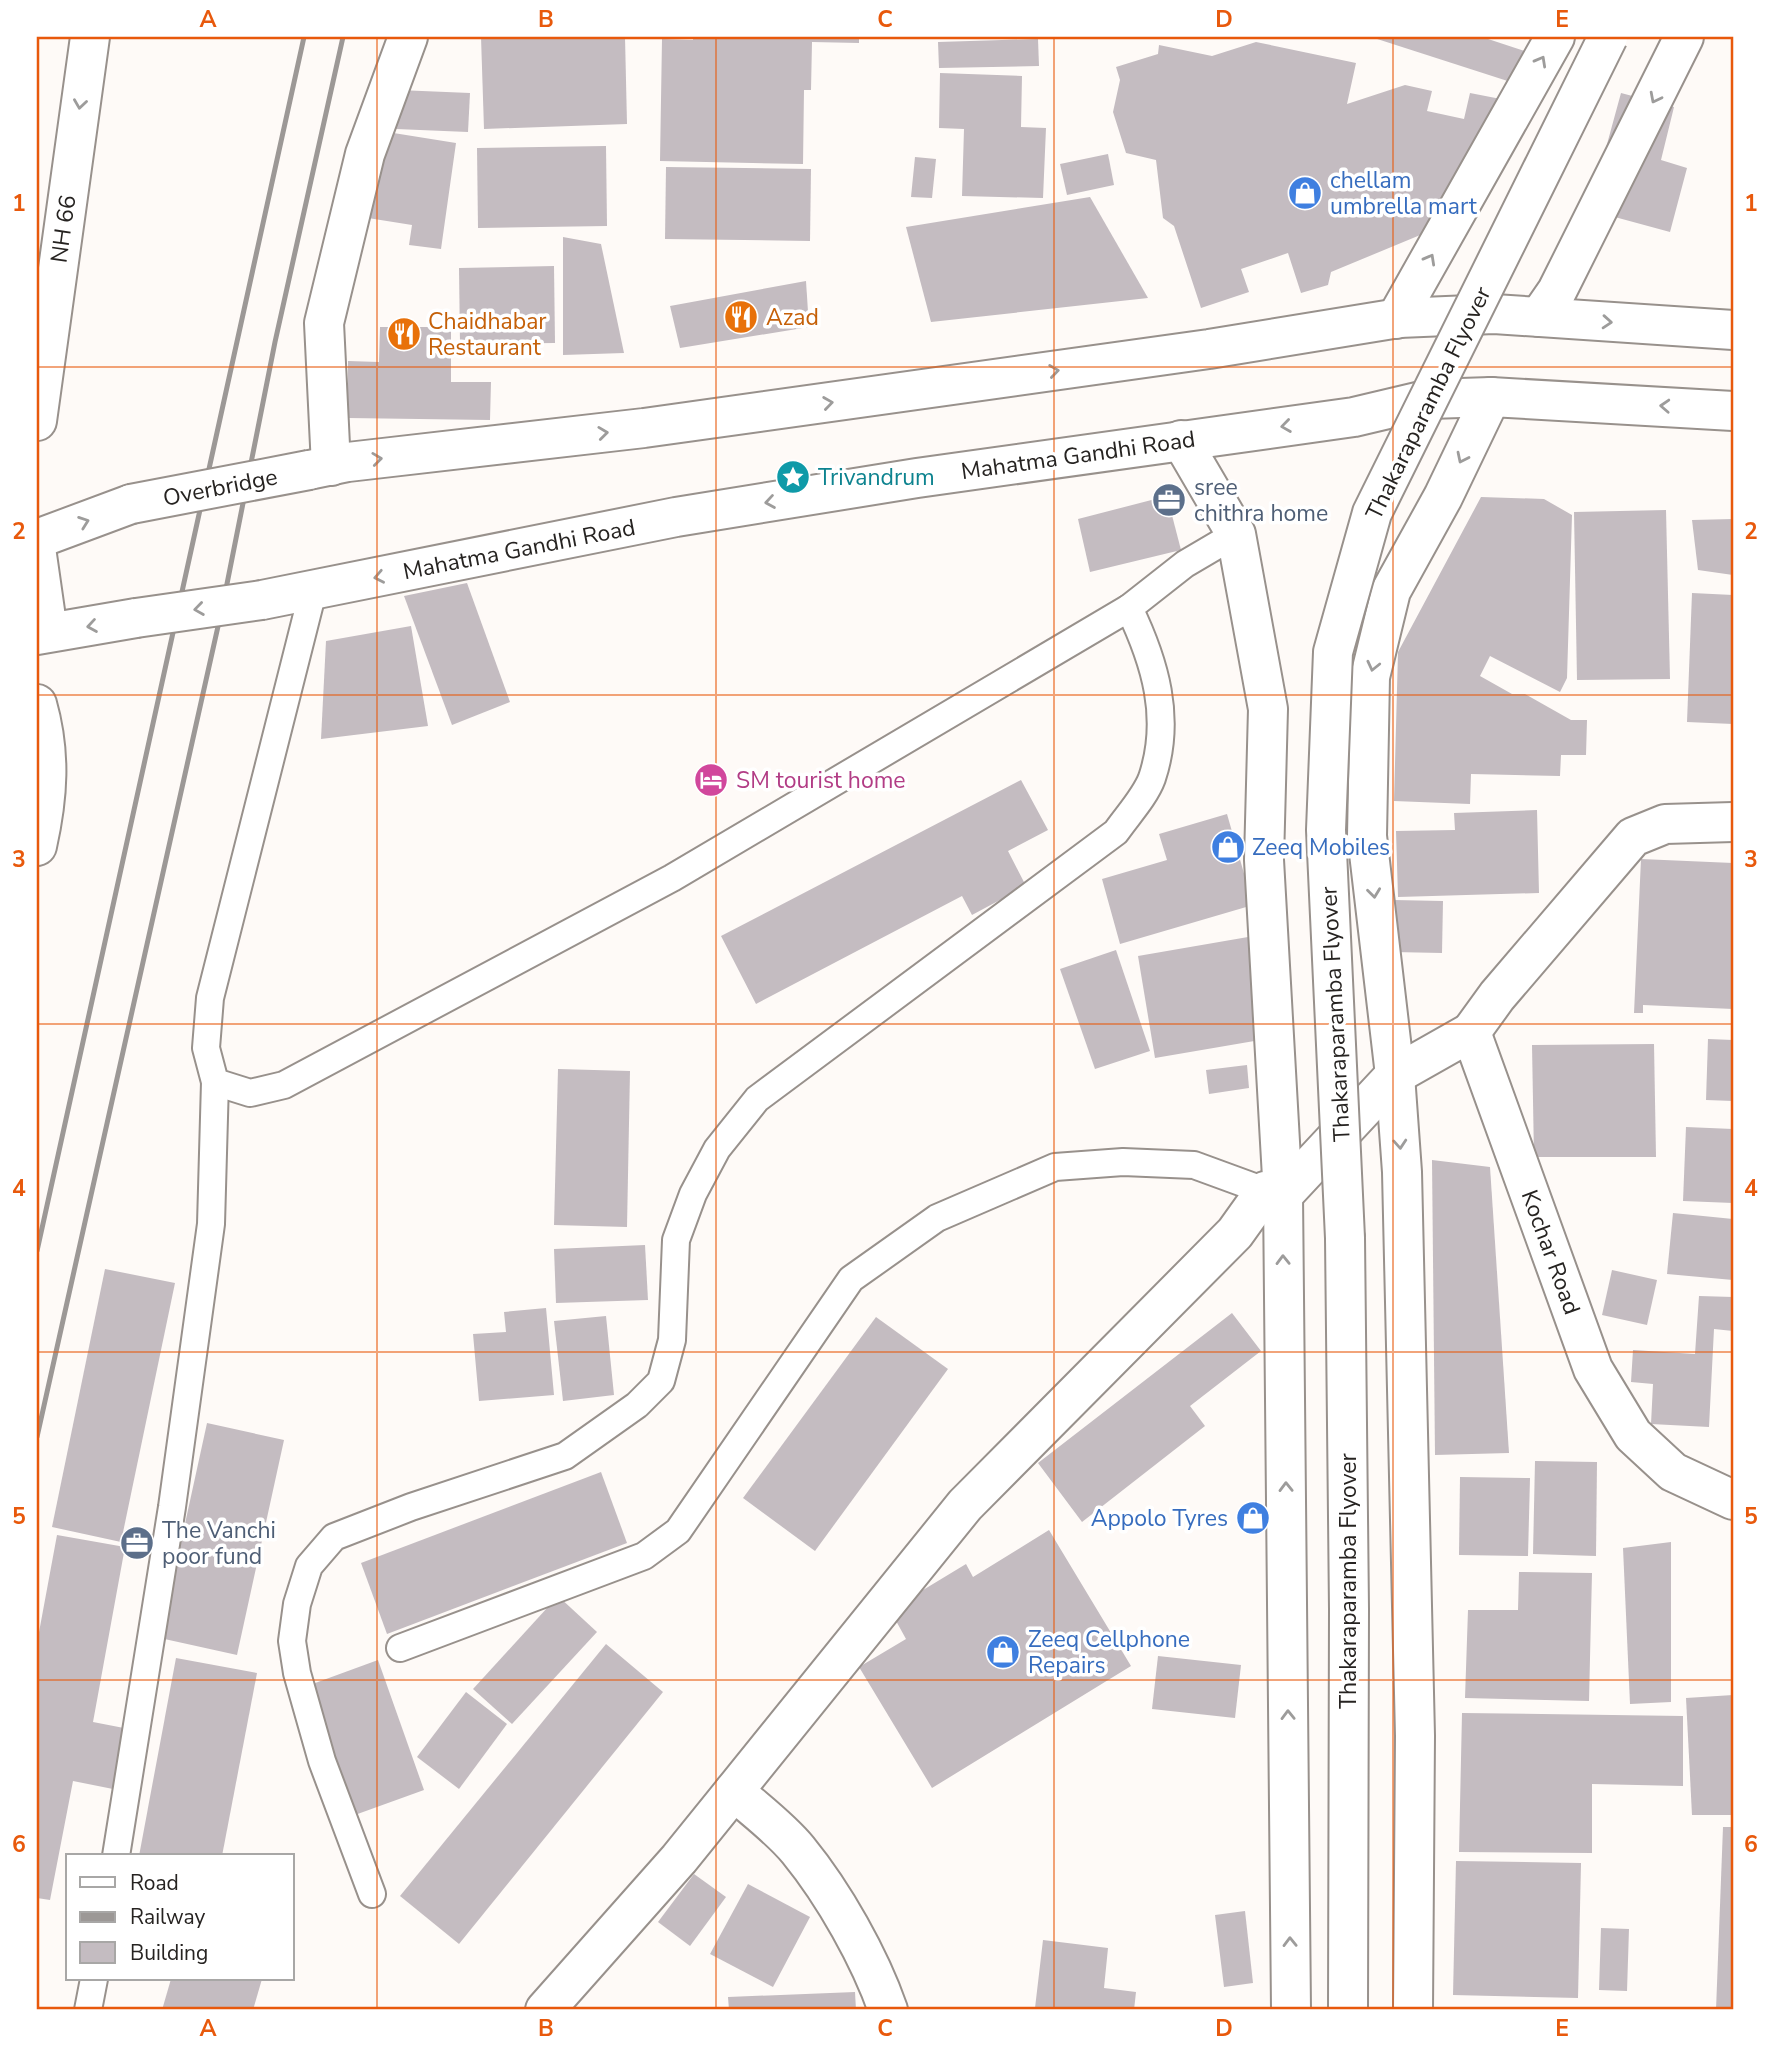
<svg xmlns="http://www.w3.org/2000/svg" width="1770" height="2047" font-family="'Nunito Sans',sans-serif">
	<style>
		.building { fill: #c4bcc1 }
		.lines { fill: none; stroke-linecap: round; stroke-linejoin: round }
		.service-casing { stroke: #98918c; stroke-width: 30 }
		.minor-casing { stroke: #98918c; stroke-width: 42 }
		.tertiary-casing { stroke: #98918c; stroke-width: 42 }
		.secondary-casing { stroke: #98918c; stroke-width: 42 }
		.primary-casing { stroke: #98918c; stroke-width: 42 }
		.service { stroke: #fff; stroke-width: 26 }
		.minor { stroke: #fff; stroke-width: 38 }
		.tertiary { stroke: #fff; stroke-width: 38 }
		.secondary { stroke: #fff; stroke-width: 38 }
		.primary { stroke: #fff; stroke-width: 38 }
		.rail { stroke: #9c9896; stroke-width: 5 }
		.secondary-bridge-casing { stroke: #98918c; stroke-width: 42; stroke-linecap: butt }
		.primary-bridge-casing { stroke: #98918c; stroke-width: 42; stroke-linecap: butt }
		.secondary-bridge { stroke: #fff; stroke-width: 38 }
		.primary-bridge { stroke: #fff; stroke-width: 38 }
		.oneway { stroke: #9d9c9b }
		.grid { fill: none; stroke: #e8590c; stroke-width: 2; stroke-opacity: 0.55 }
		.labels { text-anchor: middle; stroke-width: 7; stroke-linejoin: round; paint-order: stroke }
		.shop-label { font-size: 23px; fill: #366cbe; stroke: #fff; text-anchor: start }
		.street-label { font-size: 23px; fill: #262321; stroke: #fff }
		.food-label { font-size: 23px; fill: #c56008; stroke: #fff; text-anchor: start }
		.culture-label { font-size: 23px; fill: #0d838f; stroke: #fff; text-anchor: start }
		.service-label { font-size: 23px; fill: #4e5e75; stroke: #fff; text-anchor: start }
		.hotel-label { font-size: 23px; fill: #b23c85; stroke: #fff; text-anchor: start }
		.neatline { fill: none; stroke: #e8590c; stroke-width: 2.5 }
		.grid-label { font-size: 23px; text-anchor: middle; font-weight: bold; fill: #e8590c }
	</style>
	<rect width="100%" height="100%" fill="#fefaf7"/>
	<g class="building">
		<path d="M 481,37 L 625,37 L 627,124 L 484,129 Z"/>
		<path d="M 693,37 L 859,37 L 859,43 L 812,42 L 811,90 L 804,90 L 803,164 L 660,161 L 662,39 L 693,40 Z"/>
		<path d="M 1371,37 L 1482,37 L 1537,55 L 1520,85 Z"/>
		<path d="M 1038,39 L 1039,66 L 939,68 L 938,42 Z"/>
		<path d="M 1256,42 L 1356,63 L 1347,104 L 1405,85 L 1432,91 L 1427,111 L 1464,119 L 1470,93 L 1511,101 L 1494,134 L 1471,147 L 1442,226 L 1331,272 L 1328,285 L 1301,293 L 1288,253 L 1241,269 L 1249,292 L 1201,308 L 1174,226 L 1163,218 L 1156,160 L 1126,153 L 1113,112 L 1120,80 L 1116,67 L 1158,54 L 1159,45 L 1212,56 Z"/>
		<path d="M 940,73 L 1022,76 L 1021,127 L 1046,128 L 1043,198 L 962,196 L 964,129 L 939,128 Z"/>
		<path d="M 398,90 L 470,93 L 468,132 L 396,129 Z"/>
		<path d="M 1621,93 L 1674,107 L 1661,160 L 1687,168 L 1670,232 L 1589,210 Z"/>
		<path d="M 381,131 L 456,143 L 441,249 L 409,245 L 412,225 L 368,218 Z"/>
		<path d="M 606,146 L 607,226 L 478,228 L 477,148 Z"/>
		<path d="M 1108,154 L 1114,185 L 1067,195 L 1060,164 Z"/>
		<path d="M 915,157 L 936,159 L 932,198 L 911,197 Z"/>
		<path d="M 666,167 L 811,169 L 810,241 L 665,239 Z"/>
		<path d="M 1090,197 L 1148,298 L 931,322 L 906,227 Z"/>
		<path d="M 563,237 L 601,244 L 624,353 L 563,355 Z"/>
		<path d="M 554,266 L 555,343 L 460,344 L 459,268 Z"/>
		<path d="M 806,281 L 809,327 L 680,348 L 670,306 Z"/>
		<path d="M 380,327 L 451,327 L 451,382 L 491,382 L 490,420 L 348,418 L 348,361 L 379,362 Z"/>
		<path d="M 1167,496 L 1181,550 L 1090,572 L 1078,519 Z"/>
		<path d="M 1481,497 L 1544,499 L 1572,515 L 1567,678 L 1560,692 L 1490,656 L 1480,676 L 1512,694 L 1525,694 L 1571,720 L 1587,720 L 1586,755 L 1561,755 L 1560,776 L 1471,774 L 1470,804 L 1394,801 L 1398,652 Z"/>
		<path d="M 1666,510 L 1670,679 L 1577,680 L 1574,512 Z"/>
		<path d="M 1733,519 L 1733,575 L 1698,570 L 1692,520 Z"/>
		<path d="M 467,583 L 510,702 L 452,725 L 404,596 Z"/>
		<path d="M 1692,593 L 1733,595 L 1733,724 L 1687,722 Z"/>
		<path d="M 411,626 L 428,726 L 321,739 L 326,641 Z"/>
		<path d="M 1021,780 L 1048,830 L 1008,851 L 1026,886 L 972,915 L 962,896 L 756,1004 L 721,936 Z"/>
		<path d="M 1537,810 L 1539,893 L 1398,897 L 1396,831 L 1455,830 L 1454,813 Z"/>
		<path d="M 1227,814 L 1253,905 L 1120,944 L 1102,879 L 1167,860 L 1159,834 Z"/>
		<path d="M 1641,859 L 1733,863 L 1733,1009 L 1643,1005 L 1643,1013 L 1634,1013 Z"/>
		<path d="M 1394,900 L 1443,901 L 1442,953 L 1393,952 Z"/>
		<path d="M 1248,937 L 1266,1039 L 1155,1058 L 1138,956 Z"/>
		<path d="M 1116,950 L 1150,1051 L 1095,1069 L 1060,969 Z"/>
		<path d="M 1708,1039 L 1733,1040 L 1733,1101 L 1706,1100 Z"/>
		<path d="M 1654,1044 L 1656,1157 L 1534,1157 L 1532,1045 Z"/>
		<path d="M 1247,1065 L 1249,1088 L 1209,1094 L 1206,1070 Z"/>
		<path d="M 558,1069 L 630,1071 L 627,1227 L 554,1225 Z"/>
		<path d="M 1686,1127 L 1733,1129 L 1733,1203 L 1683,1201 Z"/>
		<path d="M 1432,1160 L 1490,1167 L 1509,1453 L 1435,1455 Z"/>
		<path d="M 1673,1213 L 1733,1219 L 1733,1280 L 1667,1274 Z"/>
		<path d="M 645,1245 L 648,1300 L 556,1303 L 554,1249 Z"/>
		<path d="M 105,1269 L 175,1283 L 121,1542 L 52,1527 Z"/>
		<path d="M 1612,1270 L 1657,1280 L 1647,1325 L 1602,1315 Z"/>
		<path d="M 1699,1296 L 1733,1297 L 1733,1331 L 1714,1329 L 1709,1427 L 1651,1424 L 1653,1384 L 1631,1382 L 1633,1350 L 1695,1354 Z"/>
		<path d="M 546,1308 L 554,1395 L 479,1401 L 473,1334 L 506,1332 L 504,1312 Z"/>
		<path d="M 1232,1313 L 1261,1351 L 1190,1406 L 1205,1426 L 1082,1522 L 1038,1463 Z"/>
		<path d="M 606,1316 L 614,1395 L 563,1401 L 554,1321 Z"/>
		<path d="M 876,1317 L 948,1369 L 815,1551 L 743,1498 Z"/>
		<path d="M 207,1423 L 284,1440 L 237,1655 L 160,1638 Z"/>
		<path d="M 1535,1461 L 1597,1462 L 1596,1556 L 1533,1554 Z"/>
		<path d="M 601,1472 L 627,1543 L 387,1634 L 361,1563 Z"/>
		<path d="M 1460,1477 L 1530,1478 L 1528,1556 L 1459,1555 Z"/>
		<path d="M 1049,1530 L 1131,1666 L 932,1788 L 859,1667 L 906,1639 L 890,1610 L 966,1564 L 973,1577 Z"/>
		<path d="M 57,1535 L 125,1547 L 93,1722 L 129,1729 L 118,1790 L 73,1781 L 50,1900 L 37,1898 L 37,1643 Z"/>
		<path d="M 1671,1542 L 1671,1702 L 1630,1704 L 1623,1548 Z"/>
		<path d="M 1519,1572 L 1592,1573 L 1589,1701 L 1465,1698 L 1468,1610 L 1518,1610 Z"/>
		<path d="M 558,1596 L 597,1632 L 512,1724 L 473,1689 Z"/>
		<path d="M 606,1644 L 663,1692 L 459,1944 L 400,1896 Z"/>
		<path d="M 1158,1656 L 1241,1665 L 1235,1718 L 1152,1709 Z"/>
		<path d="M 176,1658 L 257,1673 L 222,1856 L 139,1856 Z"/>
		<path d="M 378,1660 L 424,1790 L 352,1816 L 307,1686 Z"/>
		<path d="M 466,1692 L 507,1724 L 459,1789 L 417,1757 Z"/>
		<path d="M 1733,1695 L 1733,1815 L 1692,1815 L 1686,1698 Z"/>
		<path d="M 1462,1713 L 1683,1716 L 1683,1786 L 1592,1784 L 1592,1853 L 1459,1852 Z"/>
		<path d="M 1723,1827 L 1733,1827 L 1733,2010 L 1716,2010 Z"/>
		<path d="M 1456,1861 L 1581,1863 L 1578,1998 L 1453,1995 Z"/>
		<path d="M 694,1874 L 726,1897 L 690,1946 L 658,1922 Z"/>
		<path d="M 748,1884 L 810,1917 L 773,1987 L 710,1954 Z"/>
		<path d="M 1245,1911 L 1253,1983 L 1224,1987 L 1215,1915 Z"/>
		<path d="M 1601,1928 L 1629,1929 L 1627,1991 L 1599,1990 Z"/>
		<path d="M 1043,1940 L 1108,1948 L 1104,1988 L 1136,1992 L 1134,2010 L 1035,2008 Z"/>
		<path d="M 171,1979 L 262,1979 L 253,2010 L 162,2010 Z"/>
		<path d="M 855,1992 L 856,2010 L 729,2010 L 728,1997 Z"/>
	</g>
	<g class="lines">
		<g class="service-casing">
			<g id="service">
				<path d="M 313,591 L 210,998 L 206,1048 L 215,1082 L 250,1093 L 284,1085 L 672,878 L 1129,608 L 1185,564 L 1236,534"/>
				<path d="M 400,1648 L 644,1556 L 678,1531 L 851,1279 L 937,1218 L 1055,1167 L 1123,1162 L 1194,1165 L 1265,1191"/>
				<path d="M 116,1856 L 172,1507 L 211,1224 L 215,1082"/>
				<path d="M 372,1894 L 322,1761 L 297,1673 L 292,1641 L 297,1604 L 309,1566 L 334,1537 L 411,1507 L 565,1456 L 637,1405 L 661,1381 L 672,1340 L 676,1240 L 693,1194 L 717,1149 L 757,1099 L 1116,832 C 1127,816 1145,797 1152,778 C 1172,718 1155,662 1129,608"/>
				<path d="M 88,2010 L 94,1979"/>
			</g>
		</g>
		<g class="minor-casing">
			<g id="minor">
				<path d="M 331,466 L 324,323 L 365,154 L 408,37"/>
				<path d="M 1471,1032 L 1497,996 L 1633,837 L 1665,824 L 1733,822"/>
				<path d="M 1395,1075 L 1471,1032 L 1593,1369 L 1633,1435 L 1673,1472 L 1733,1500"/>
				<path d="M 734,1791 C 755,1810 780,1828 798,1850 C 834,1894 870,1958 888,2010"/>
			</g>
		</g>
		<g class="tertiary-casing">
			<g id="tertiary">
				<path d="M 1539,317 L 1557,291 L 1684,37"/>
				<path d="M 1396,319 L 1555,37"/>
				<path d="M 1181,440 L 1236,534 L 1268,709 L 1264,860 L 1283,1195 L 1291,2010"/>
				<path d="M 37,704 C 51,753 48,797 37,846"/>
				<path d="M 545,2010 L 679,1859 L 965,1505 L 1235,1233 L 1265,1191 L 1283,1195 L 1395,1075"/>
				<path d="M 1413,2010 L 1415,1736 L 1402,1172 L 1395,1075 L 1367,836 L 1370,677 L 1391,591 L 1443,497 L 1491,397"/>
			</g>
		</g>
		<g class="secondary-casing">
			<path id="secondary" d="M 1345,1238 L 1349,1609 L 1348,2010"/>
		</g>
		<g class="primary-casing">
			<g id="primary">
				<path d="M 37,421 L 90,37"/>
				<path d="M 309,470 L 348,462 L 644,428 L 1209,349 L 1399,318 L 1494,314 L 1733,330"/>
				<path d="M 37,539 L 131,504"/>
				<path d="M 37,555 L 48,632"/>
				<path d="M 262,600 L 676,517 L 917,478 L 1354,417 L 1430,399 L 1491,397 L 1733,411"/>
				<path d="M 37,635 L 136,618"/>
			</g>
		</g>
		<use href="#service" class="service"/>
		<use href="#minor" class="minor"/>
		<use href="#tertiary" class="tertiary"/>
		<use href="#secondary" class="secondary"/>
		<use href="#primary" class="primary"/>
		<g class="rail">
			<path d="M 37,1251 L 304,37"/>
			<path d="M 37,1437 L 223,604 L 275,342 L 343,37"/>
		</g>
		<g class="secondary-bridge-casing">
			<path id="secondary-bridge" d="M 1345,1238 L 1326,830 L 1333,652 L 1372,513 L 1608,37"/>
		</g>
		<g class="primary-bridge-casing">
			<g id="primary-bridge">
				<path d="M 131,504 L 309,470"/>
				<path d="M 136,618 L 262,600"/>
			</g>
		</g>
		<use href="#secondary-bridge" class="secondary-bridge"/>
		<use href="#primary-bridge" class="primary-bridge"/>
	</g>
	<defs><path id="oneway-chevron" d="M-2-3.5L2.5 0L-2 3.5" fill="none" stroke-width="1.6" stroke-linecap="round" stroke-linejoin="round" transform="scale(1.75)"/></defs>
	<g class="oneway">
		<use href="#oneway-chevron" transform="translate(1541 61) rotate(-61)"/>
		<use href="#oneway-chevron" transform="translate(1655 98) rotate(117)"/>
		<use href="#oneway-chevron" transform="translate(80 104) rotate(98)"/>
		<use href="#oneway-chevron" transform="translate(1430 259) rotate(-61)"/>
		<use href="#oneway-chevron" transform="translate(1607 322) rotate(4)"/>
		<use href="#oneway-chevron" transform="translate(1054 371) rotate(-8)"/>
		<use href="#oneway-chevron" transform="translate(828 403) rotate(-8)"/>
		<use href="#oneway-chevron" transform="translate(1665 406) rotate(-177)"/>
		<use href="#oneway-chevron" transform="translate(1286 426) rotate(172)"/>
		<use href="#oneway-chevron" transform="translate(603 433) rotate(-7)"/>
		<use href="#oneway-chevron" transform="translate(1462 458) rotate(116)"/>
		<use href="#oneway-chevron" transform="translate(377 459) rotate(-7)"/>
		<use href="#oneway-chevron" transform="translate(770 502) rotate(171)"/>
		<use href="#oneway-chevron" transform="translate(84 522) rotate(-20)"/>
		<use href="#oneway-chevron" transform="translate(379 577) rotate(169)"/>
		<use href="#oneway-chevron" transform="translate(199 609) rotate(172)"/>
		<use href="#oneway-chevron" transform="translate(92 626) rotate(171)"/>
		<use href="#oneway-chevron" transform="translate(1373 666) rotate(103)"/>
		<use href="#oneway-chevron" transform="translate(1374 893) rotate(83)"/>
		<use href="#oneway-chevron" transform="translate(1400 1144) rotate(86)"/>
		<use href="#oneway-chevron" transform="translate(1283 1260) rotate(-91)"/>
		<use href="#oneway-chevron" transform="translate(1286 1487) rotate(-91)"/>
		<use href="#oneway-chevron" transform="translate(1288 1715) rotate(-91)"/>
		<use href="#oneway-chevron" transform="translate(1290 1942) rotate(-91)"/>
	</g>
	<path class="grid" d="M 377,37 L 377,2010M 716,37 L 716,2010M 1054,37 L 1054,2010M 1393,37 L 1393,2010M 37,367 L 1733,367M 37,695 L 1733,695M 37,1024 L 1733,1024M 37,1352 L 1733,1352M 37,1680 L 1733,1680"/>
	<defs>
		<g id="shop-disc" transform="scale(1.75)"><circle r="9.5" fill="#3f7fe0" stroke="#fff"/><path d="M-5-2.5h2.3a2.7 3.5 0 0 1 5.4 0H5L5.5 6h-11ZM-1.5-2.5h3a1.5 2.3 0 0 0-3 0Z" fill="#fff"/></g>
		<g id="restaurant-disc" transform="scale(1.75)"><circle r="9.5" fill="#e8710a" stroke="#fff"/><path d="M-5-6h1v4h1v-4h1v4h1v-4h1v5L-1.5 .5V6h-2V.5L-5-1ZM5-6V6H3V1.5H1.5Q1.5-4 5-6Z" fill="#fff"/></g>
		<g id="sight-disc" transform="scale(1.75)"><circle r="9.5" fill="#0f9aa8" stroke="#fff"/><path d="M0-6L1.8-2.2L6-1.7L2.9 1.2L3.7 5.4L0 3.3L-3.7 5.4L-2.9 1.2L-6-1.7L-1.8-2.2Z" fill="#fff"/></g>
		<g id="office-disc" transform="scale(1.75)"><circle r="9.5" fill="#5c6f8a" stroke="#fff"/><path d="M-6-3h4V-5.5h4V-3h4V5H-6ZM-1-4.5V-3h2v-1.5ZM-6 0V1H6V0Z" fill="#fff"/></g>
		<g id="hotel-disc" transform="scale(1.75)"><circle r="9.5" fill="#d1479c" stroke="#fff"/><path d="M-6-4.5h1.5V1H6V5H4.5V3h-9V5H-6ZM-4 0a1.8 1.8 0 1 1 3.6 0ZM.5 0V-2.5h3Q6-2.5 6 0Z" fill="#fff"/></g>
	</defs>
	<g fill-rule="evenodd">
		<use href="#shop-disc" x="1305" y="193"/>
		<use href="#restaurant-disc" x="741" y="317"/>
		<use href="#restaurant-disc" x="404" y="334"/>
		<use href="#sight-disc" x="793" y="477"/>
		<use href="#office-disc" x="1169" y="500"/>
		<use href="#hotel-disc" x="711" y="780"/>
		<use href="#shop-disc" x="1228" y="847"/>
		<use href="#shop-disc" x="1253" y="1518"/>
		<use href="#office-disc" x="137" y="1543"/>
		<use href="#shop-disc" x="1003" y="1652"/>
	</g>
	<g class="labels">
		<g class="shop-label">
			<text x="1330" y="188">chellam<tspan x="1330" dy="26">umbrella mart</tspan></text>
			<text x="1252" y="855">Zeeq Mobiles</text>
			<text x="1228" y="1526" text-anchor="end">Appolo Tyres</text>
			<text x="1028" y="1647">Zeeq Cellphone<tspan x="1028" dy="26">Repairs</tspan></text>
		</g>
		<g class="street-label">
			<text transform="translate(63 229) rotate(-82)" y="8">NH 66</text>
			<text transform="translate(1428 403) rotate(-64)" y="8">Thakaraparamba Flyover</text>
			<text transform="translate(1078 455) rotate(-8)" y="8">Mahatma Gandhi Road</text>
			<text transform="translate(220 487) rotate(-11)" y="8">Overbridge</text>
			<text transform="translate(519 549) rotate(-11)" y="8">Mahatma Gandhi Road</text>
			<text transform="translate(1335 1014) rotate(-93)" y="8">Thakaraparamba Flyover</text>
			<text transform="translate(1551 1252) rotate(70)" y="8">Kochar Road</text>
			<text transform="translate(1348 1581) rotate(-90)" y="8">Thakaraparamba Flyover</text>
		</g>
		<g class="food-label">
			<text x="766" y="325">Azad</text>
			<text x="428" y="329">Chaidhabar<tspan x="428" dy="26">Restaurant</tspan></text>
		</g>
		<g class="culture-label">
			<text x="818" y="485">Trivandrum</text>
		</g>
		<g class="service-label">
			<text x="1194" y="495">sree<tspan x="1194" dy="26">chithra home</tspan></text>
			<text x="162" y="1538">The Vanchi<tspan x="162" dy="26">poor fund</tspan></text>
		</g>
		<g class="hotel-label">
			<text x="736" y="788">SM tourist home</text>
		</g>
	</g>
	<rect width="1770" height="2047" fill="none" stroke="#ffffff" stroke-width="77"/>
	<rect x="66" y="1854" width="228" height="126" fill="#ffffff" stroke="#a8a7a6" stroke-width="2"/>
	<rect x="80" y="1877" width="35" height="10" fill="#ffffff" stroke="#a8a7a6" stroke-width="2"/>
	<text x="130" y="1890" font-size="21" fill="#262321">Road</text>
	<rect x="80" y="1912" width="35" height="10" fill="#9c9896" stroke="#a8a7a6" stroke-width="2"/>
	<text x="130" y="1924" font-size="21" fill="#262321">Railway</text>
	<rect x="80" y="1942" width="35" height="21" fill="#c4bcc1" stroke="#a8a7a6" stroke-width="2"/>
	<text x="130" y="1960" font-size="21" fill="#262321">Building</text>
	<rect x="38" y="38" width="1694" height="1970" class="neatline"/>
	<g class="grid-label">
		<text x="208" y="27">A</text>
		<text x="546" y="27">B</text>
		<text x="885" y="27">C</text>
		<text x="1224" y="27">D</text>
		<text x="1562" y="27">E</text>
		<text x="19" y="211">1</text>
		<text x="1751" y="211">1</text>
		<text x="19" y="539">2</text>
		<text x="1751" y="539">2</text>
		<text x="19" y="867">3</text>
		<text x="1751" y="867">3</text>
		<text x="19" y="1196">4</text>
		<text x="1751" y="1196">4</text>
		<text x="19" y="1524">5</text>
		<text x="1751" y="1524">5</text>
		<text x="19" y="1852">6</text>
		<text x="1751" y="1852">6</text>
		<text x="208" y="2036">A</text>
		<text x="546" y="2036">B</text>
		<text x="885" y="2036">C</text>
		<text x="1224" y="2036">D</text>
		<text x="1562" y="2036">E</text>
	</g>
</svg>
